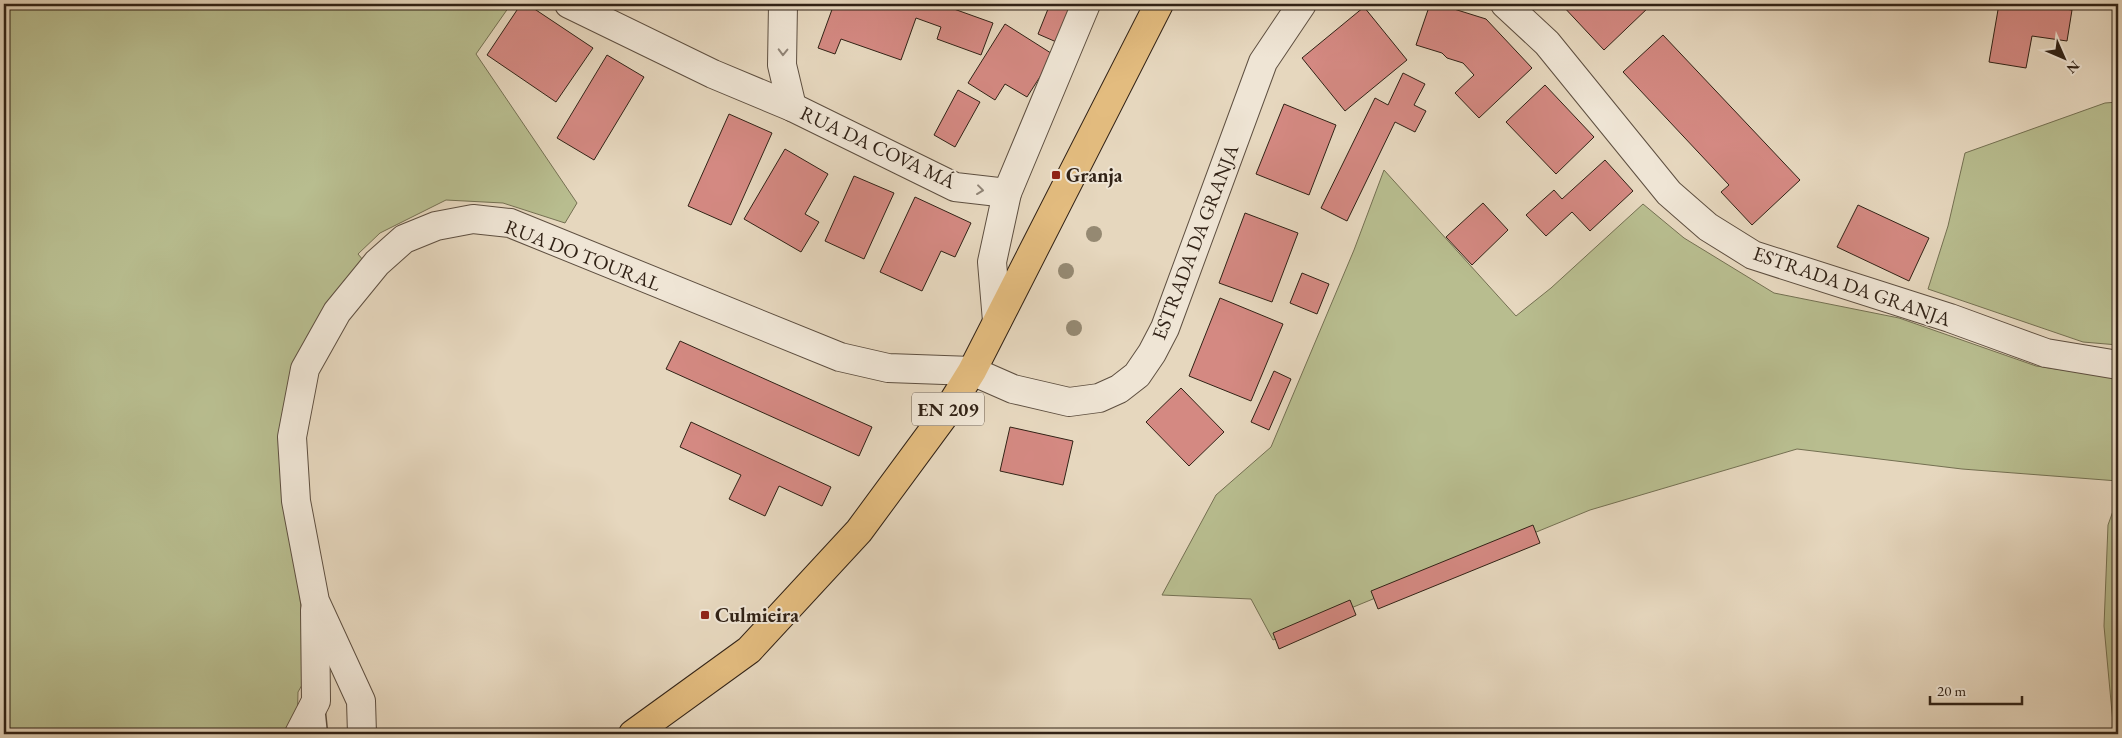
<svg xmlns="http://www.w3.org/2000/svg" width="2122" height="738" font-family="'EB Garamond',serif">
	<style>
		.green { fill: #b8bd8f; stroke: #747052 }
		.building { fill: #d48982; stroke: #312216 }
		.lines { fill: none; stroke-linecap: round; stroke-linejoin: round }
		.service-casing { stroke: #5e4f40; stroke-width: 19 }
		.minor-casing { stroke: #5e4f40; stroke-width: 30 }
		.primary-casing { stroke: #312216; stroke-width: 30 }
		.service { stroke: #efe5d5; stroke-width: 16 }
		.minor { stroke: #efe5d5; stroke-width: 28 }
		.primary { stroke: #e3bc7f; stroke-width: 28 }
		.tree { fill: #958972 }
		.oneway { stroke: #908476 }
		.poi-dot { fill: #8f2418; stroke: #efe5d5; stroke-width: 2 }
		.labels { text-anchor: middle; stroke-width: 4; stroke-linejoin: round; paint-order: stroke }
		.shield { fill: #efe5d5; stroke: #6a5c4f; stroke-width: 1 }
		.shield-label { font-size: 19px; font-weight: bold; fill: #312216 }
		.street-label { font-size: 20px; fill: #312216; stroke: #efe5d5 }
		.poi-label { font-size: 20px; font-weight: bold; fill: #312216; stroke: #efe5d5; text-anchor: start }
	</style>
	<rect width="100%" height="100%" fill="#e6d7be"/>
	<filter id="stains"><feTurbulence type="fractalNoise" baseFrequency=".004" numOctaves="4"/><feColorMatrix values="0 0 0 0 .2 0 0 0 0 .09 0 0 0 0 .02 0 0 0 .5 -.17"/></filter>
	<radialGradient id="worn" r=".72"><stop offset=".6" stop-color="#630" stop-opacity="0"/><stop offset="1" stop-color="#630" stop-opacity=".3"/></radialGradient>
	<g class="green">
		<path d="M 4,4 L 511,4 L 476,54 L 577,203 L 565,223 L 503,203 L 446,200 L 380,233 L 358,254 L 363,260 L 343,282 L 286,405 L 306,678 L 298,692 L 297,734 L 4,734 Z"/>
		<path d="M 2118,102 L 2118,345 L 2083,342 L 1928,289 L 1948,226 L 1965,153 L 2105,103 Z"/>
		<path d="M 1384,170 L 1516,316 L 1551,288 L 1643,204 L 1684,238 L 1774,293 L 1899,318 L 2036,366 L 2118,378 L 2118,481 L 1962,469 L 1797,449 L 1590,510 L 1273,640 L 1251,599 L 1162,595 L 1216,495 L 1271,447 L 1354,250 Z"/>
		<path d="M 2118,497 L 2118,734 L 2114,734 L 2104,626 L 2108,525 Z"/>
	</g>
	<g class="building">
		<path d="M 521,4 L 527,4 L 593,48 L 556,102 L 487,55 Z"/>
		<path d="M 834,4 L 940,4 L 993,23 L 981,55 L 937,39 L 941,27 L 916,18 L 901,60 L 841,39 L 835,54 L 818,48 Z"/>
		<path d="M 1050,4 L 1077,4 L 1061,44 L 1038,34 Z"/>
		<path d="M 1430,4 L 1438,4 L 1486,19 L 1532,68 L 1479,118 L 1455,93 L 1474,75 L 1463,63 L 1447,58 L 1442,53 L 1416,45 Z"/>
		<path d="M 1561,4 L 1648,4 L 1650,6 L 1604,50 Z"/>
		<path d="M 1999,4 L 2033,4 L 2072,10 L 2067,41 L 2032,36 L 2026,68 L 1989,62 Z"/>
		<path d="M 1364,7 L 1407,60 L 1345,111 L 1302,58 Z"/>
		<path d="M 1005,24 L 1054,55 L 1027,97 L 1005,84 L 995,100 L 968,83 Z"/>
		<path d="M 1663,35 L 1800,180 L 1752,225 L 1721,192 L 1729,185 L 1623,72 Z"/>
		<path d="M 607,55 L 644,77 L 594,160 L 557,138 Z"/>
		<path d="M 1403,73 L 1425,84 L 1414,105 L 1426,111 L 1415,132 L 1395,122 L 1347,221 L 1321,208 L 1375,98 L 1388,105 Z"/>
		<path d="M 1545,85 L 1594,137 L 1556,174 L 1506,122 Z"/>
		<path d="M 958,90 L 980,102 L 955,147 L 934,135 Z"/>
		<path d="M 1284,104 L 1336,125 L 1309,195 L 1256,174 Z"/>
		<path d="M 729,114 L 772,133 L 731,225 L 688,206 Z"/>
		<path d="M 785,149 L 828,174 L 805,214 L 819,222 L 801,252 L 744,219 Z"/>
		<path d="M 1605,160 L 1633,191 L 1590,231 L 1572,212 L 1546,236 L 1526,215 L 1554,190 L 1562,199 Z"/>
		<path d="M 854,176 L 894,193 L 864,259 L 825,241 Z"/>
		<path d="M 915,197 L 971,223 L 955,257 L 941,251 L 922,291 L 880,272 Z"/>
		<path d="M 1483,203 L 1508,230 L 1472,265 L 1446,237 Z"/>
		<path d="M 1858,205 L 1929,238 L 1909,281 L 1837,247 Z"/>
		<path d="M 1245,213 L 1298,233 L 1272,302 L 1219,283 Z"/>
		<path d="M 1302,273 L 1329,284 L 1317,314 L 1290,303 Z"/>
		<path d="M 1220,298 L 1283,324 L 1251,401 L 1189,376 Z"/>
		<path d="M 680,341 L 872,427 L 859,456 L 666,369 Z"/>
		<path d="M 1274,371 L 1291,379 L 1269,430 L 1251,422 Z"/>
		<path d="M 1181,388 L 1224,432 L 1189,466 L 1146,422 Z"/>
		<path d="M 691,422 L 831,487 L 822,506 L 779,486 L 765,516 L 729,499 L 741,475 L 680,447 Z"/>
		<path d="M 1010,427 L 1073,441 L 1063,485 L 1000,471 Z"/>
		<path d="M 1533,525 L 1540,543 L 1378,609 L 1371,591 Z"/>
		<path d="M 1350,600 L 1356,615 L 1279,649 L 1273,633 Z"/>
	</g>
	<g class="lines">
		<g class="service-casing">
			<path id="service" d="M 316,705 L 319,734"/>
		</g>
		<g class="minor-casing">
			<g id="minor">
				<path d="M 569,4 L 713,74 L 792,107 L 955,187 L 1007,193"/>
				<path d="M 783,4 L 782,65 L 792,107"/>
				<path d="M 1505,4 L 1547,43 L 1669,193 L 1708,227 L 1753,255 L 1950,318 L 2046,353 L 2118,365"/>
				<path d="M 997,321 L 992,262 L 1007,193 L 1086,4"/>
				<path d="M 299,734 L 316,701 L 315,610"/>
				<path d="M 362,734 L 361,701 L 315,601 L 296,501 L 292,437 L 305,369 L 337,312 L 377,263 L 404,239 L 436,226 L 473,219 L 510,223 L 840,357 L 888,368 L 972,371 L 1013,389 L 1069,402 L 1099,398 L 1119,389 L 1137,375 L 1152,353 L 1165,328 L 1263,62 L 1302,4"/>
			</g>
		</g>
		<g class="primary-casing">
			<path id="primary" d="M 633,734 L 749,650 L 859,531 L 946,413 L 972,371 L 1159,4"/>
		</g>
		<use href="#service" class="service"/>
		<use href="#minor" class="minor"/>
		<use href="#primary" class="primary"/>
	</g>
	<g class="tree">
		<circle cx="1094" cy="234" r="8"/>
		<circle cx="1066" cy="271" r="8"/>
		<circle cx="1074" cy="328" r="8"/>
	</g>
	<defs><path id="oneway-chevron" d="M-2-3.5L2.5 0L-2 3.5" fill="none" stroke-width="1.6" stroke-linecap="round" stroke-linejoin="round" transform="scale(1.25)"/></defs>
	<g class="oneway">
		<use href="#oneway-chevron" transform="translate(783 52) rotate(91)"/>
		<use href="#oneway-chevron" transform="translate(980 190) rotate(7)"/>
	</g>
	<g class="poi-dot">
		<rect x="1051" y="170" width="10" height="10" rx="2.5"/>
		<rect x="700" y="610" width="10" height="10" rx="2.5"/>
	</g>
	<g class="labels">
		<rect class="shield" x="912" y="392.5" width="72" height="33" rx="4"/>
		<g class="shield-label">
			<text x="948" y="416">EN 209</text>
		</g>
		<g class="street-label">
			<text transform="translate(878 147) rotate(25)" y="7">RUA DA COVA MÁ</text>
			<text transform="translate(1195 242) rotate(-69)" y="7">ESTRADA DA GRANJA</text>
			<text transform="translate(583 255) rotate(21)" y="7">RUA DO TOURAL</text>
			<text transform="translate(1852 286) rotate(19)" y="7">ESTRADA DA GRANJA</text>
		</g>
		<g class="poi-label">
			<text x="1066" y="182">Granja</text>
			<text x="715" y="622">Culmieira</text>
		</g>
	</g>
	<rect width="2122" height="738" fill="none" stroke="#e6d7be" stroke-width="20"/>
	<rect x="5" y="5" width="2112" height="728" fill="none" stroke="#312216" stroke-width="2.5"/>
	<rect x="10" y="10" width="2102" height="718" fill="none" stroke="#312216"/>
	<g transform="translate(2064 58) rotate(135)" stroke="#efe5d5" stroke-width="4" paint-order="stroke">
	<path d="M0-4L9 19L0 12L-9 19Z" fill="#312216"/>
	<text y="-8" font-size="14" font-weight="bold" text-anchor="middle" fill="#312216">N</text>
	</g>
	<path d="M1930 696v8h92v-8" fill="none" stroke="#312216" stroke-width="2.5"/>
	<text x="1937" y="696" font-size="15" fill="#312216" stroke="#efe5d5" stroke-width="4" paint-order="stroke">20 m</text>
	<rect width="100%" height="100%" filter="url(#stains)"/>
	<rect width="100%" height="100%" fill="url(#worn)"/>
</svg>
